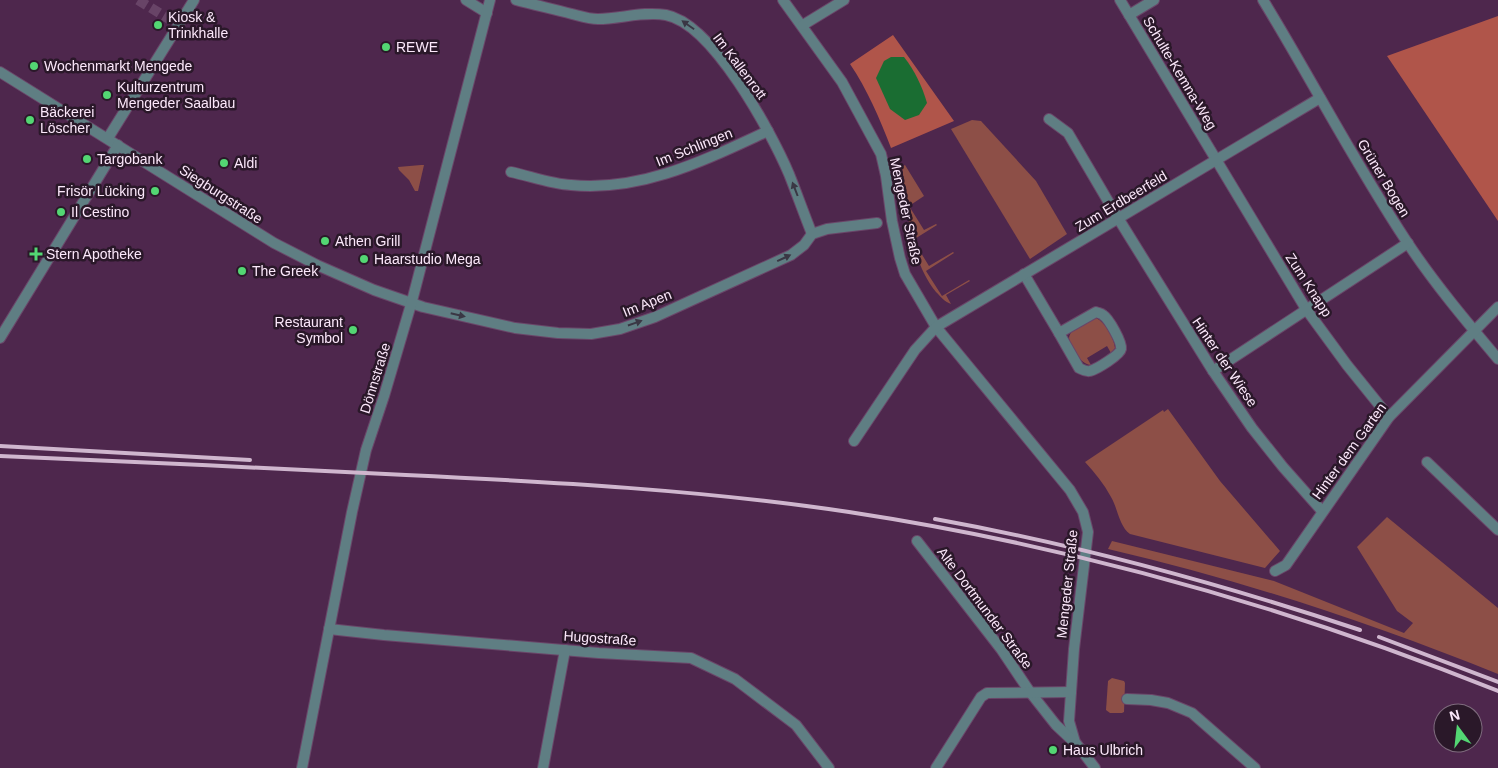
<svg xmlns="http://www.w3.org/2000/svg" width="1498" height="768" font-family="Arial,sans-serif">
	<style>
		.green { fill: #8d4f47 }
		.forest { fill: #b0554a }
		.water { fill: #1a6d32 }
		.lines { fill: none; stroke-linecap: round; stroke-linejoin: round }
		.minor-tunnel { stroke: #684467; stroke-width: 10; stroke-dasharray: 10 5; stroke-linecap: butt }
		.minor-casing { stroke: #6a4669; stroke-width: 12 }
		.tertiary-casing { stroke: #6a4669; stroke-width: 12 }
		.minor { stroke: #5f7e83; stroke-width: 10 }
		.tertiary { stroke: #5f7e83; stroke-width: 10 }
		.rail { stroke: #cfb6ce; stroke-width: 4 }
		.oneway { fill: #3a3744 }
		.poi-dot { fill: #53d673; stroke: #2a1829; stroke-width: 2 }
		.labels { text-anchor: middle; stroke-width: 5; stroke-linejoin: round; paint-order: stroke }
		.poi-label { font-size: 14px; fill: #fce8fb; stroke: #2a1829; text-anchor: start }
		.street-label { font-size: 14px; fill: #fce8fb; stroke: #2a1829 }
	</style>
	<rect width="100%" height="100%" fill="#4e274d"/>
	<g class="green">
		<path d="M 972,120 L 981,121 L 1036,181 L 1067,234 L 1030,259 L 951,129 Z"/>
		<path d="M 421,165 L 424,165 L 418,191 L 415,191 L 409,180 L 399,170 L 398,167 Z"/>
		<path d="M 905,165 L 924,196 L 909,206 L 924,230 L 936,224 L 937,225 L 913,240 L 929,266 L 953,252 L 954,253 L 926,271 L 942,296 L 969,280 L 970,281 L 946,295 L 951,304 C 945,302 941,297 936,292 C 908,257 908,209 902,167 Z"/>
		<path d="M 1096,318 C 1105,322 1114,338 1115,348 L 1111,353 L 1107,346 L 1087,358 L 1091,365 C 1080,364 1071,348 1069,338 C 1071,327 1087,320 1096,318 Z"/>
		<path d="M 1168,409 L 1220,481 L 1280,551 L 1265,568 L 1130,534 C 1119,526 1118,509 1111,497 C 1104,484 1095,473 1085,462 L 1163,410 L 1164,412 Z"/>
		<path d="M 1387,517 L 1498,608 L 1498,674 C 1372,623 1241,580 1108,549 L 1112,541 L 1274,581 L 1404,633 L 1413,623 L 1397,611 L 1357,547 Z"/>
		<path d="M 1112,678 L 1124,681 L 1125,683 L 1124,712 L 1122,713 L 1110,713 L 1106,710 L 1108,681 Z"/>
	</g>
	<g class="forest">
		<path d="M 1498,16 L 1498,221 L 1387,56 Z"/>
		<path d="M 893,35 L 954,121 L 891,148 C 880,119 867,89 850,64 Z"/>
	</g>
	<path class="water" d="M 891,57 L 904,57 C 915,71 922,86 927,103 L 919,115 L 905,120 L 890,109 L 876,78 L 884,61 Z"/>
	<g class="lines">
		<path class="minor-tunnel" d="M 138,0 L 179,25"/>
		<g class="minor-casing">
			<g id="minor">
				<path d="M 466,0 L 487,13"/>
				<path d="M 516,0 C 535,5 553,9 572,14 C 580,16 589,19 598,19 C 620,19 643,11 666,15 C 713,24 771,132 789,174 C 797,194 804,214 812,234"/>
				<path d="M 783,0 L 842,82 L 881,154 L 886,176 L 892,221 L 900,258 L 905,274 L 936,327 L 1070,490 L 1083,512 L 1088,532 L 1074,649 L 1069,721 L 1075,742 L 1095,768"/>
				<path d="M 1120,0 L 1306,309 L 1347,365 L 1389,417"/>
				<path d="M 1263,0 C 1312,80 1355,164 1407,242 C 1434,283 1466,321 1498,359"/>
				<path d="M 1129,15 L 1154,0"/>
				<path d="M 803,25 L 844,0"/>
				<path d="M 0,72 L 274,243 L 317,265 L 374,290 L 423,307 L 515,328 L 558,333 L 591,334 L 620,329 L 655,317 L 791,255 L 804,245 L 812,234 L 827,229 L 877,223"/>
				<path d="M 1049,119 L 1068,133 L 1118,218 L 1213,371 L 1252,428 L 1283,467 L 1322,511"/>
				<path d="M 108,138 L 194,0"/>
				<path d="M 511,172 C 530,176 551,184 571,185 C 642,192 705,160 768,131"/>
				<path d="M 1024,274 L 1059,333"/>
				<path d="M 1096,312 C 1098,313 1101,313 1103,315 C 1109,319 1122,342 1121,349 C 1120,355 1097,369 1090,371 C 1086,372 1083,370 1079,368 L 1059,333 Z"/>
				<path d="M 0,338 L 118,145"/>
				<path d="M 1213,371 L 1408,243"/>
				<path d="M 854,441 L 915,350 L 936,327 L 1320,98"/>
				<path d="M 1427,462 L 1498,530"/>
				<path d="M 917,541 L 1001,649 L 1030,692 L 1056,725 L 1073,741"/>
				<path d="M 1275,571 L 1286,565 L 1389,417 L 1498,307"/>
				<path d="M 329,629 L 384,635 L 599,653 L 691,658 L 735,679 L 796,725 L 829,768"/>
				<path d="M 1127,699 L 1151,700 L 1168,703 L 1192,713 L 1255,768"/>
				<path d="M 543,768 L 565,650"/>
				<path d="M 936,768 L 981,697 L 987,693 L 1071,692"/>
			</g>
		</g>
		<g class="tertiary-casing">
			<path id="tertiary" d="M 302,768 L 352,512 L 366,450 L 384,396 L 412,301 L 490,0"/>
		</g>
		<use href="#minor" class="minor"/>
		<use href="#tertiary" class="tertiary"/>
		<g class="rail">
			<path d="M 0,446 L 250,460"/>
			<path d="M 0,456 C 135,462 271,468 406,475 C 554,482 702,490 849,512 C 1072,546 1289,607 1498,691"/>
			<path d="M 935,519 C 1079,545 1221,584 1360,630"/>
			<path d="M 1379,637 L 1498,682"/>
		</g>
	</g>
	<defs><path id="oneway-solid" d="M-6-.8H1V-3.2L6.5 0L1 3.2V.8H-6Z" transform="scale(1.25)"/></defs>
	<g class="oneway">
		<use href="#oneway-solid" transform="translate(688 25) rotate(-145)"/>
		<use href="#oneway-solid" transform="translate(795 189) rotate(-111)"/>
		<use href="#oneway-solid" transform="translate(784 258) rotate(-25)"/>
		<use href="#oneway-solid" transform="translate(458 315) rotate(13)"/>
		<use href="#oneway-solid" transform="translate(635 323) rotate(-19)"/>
	</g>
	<g class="poi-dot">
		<circle cx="158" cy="25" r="5"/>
		<circle cx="386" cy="47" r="5"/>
		<circle cx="34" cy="66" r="5"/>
		<circle cx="107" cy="95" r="5"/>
		<circle cx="30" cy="120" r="5"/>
		<circle cx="87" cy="159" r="5"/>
		<circle cx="224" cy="163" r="5"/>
		<circle cx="155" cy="191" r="5"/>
		<circle cx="61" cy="212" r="5"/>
		<circle cx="325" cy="241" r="5"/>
		<path d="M33.5 246.5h5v5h5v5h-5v5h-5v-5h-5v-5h5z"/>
		<circle cx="364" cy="259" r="5"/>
		<circle cx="242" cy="271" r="5"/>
		<circle cx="353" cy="330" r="5"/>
		<circle cx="1053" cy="750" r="5"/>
	</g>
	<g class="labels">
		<g class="poi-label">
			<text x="168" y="22">Kiosk &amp;<tspan x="168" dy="16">Trinkhalle</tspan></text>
			<text x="396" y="52">REWE</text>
			<text x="44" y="71">Wochenmarkt Mengede</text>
			<text x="117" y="92">Kulturzentrum<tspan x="117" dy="16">Mengeder Saalbau</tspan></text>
			<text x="40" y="117">Bäckerei<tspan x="40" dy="16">Löscher</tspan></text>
			<text x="97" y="164">Targobank</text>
			<text x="234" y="168">Aldi</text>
			<text x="145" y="196" text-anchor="end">Frisör Lücking</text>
			<text x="71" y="217">Il Cestino</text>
			<text x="335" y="246">Athen Grill</text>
			<text x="46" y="259">Stern Apotheke</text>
			<text x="374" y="264">Haarstudio Mega</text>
			<text x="252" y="276">The Greek</text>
			<text x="343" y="327" text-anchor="end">Restaurant<tspan x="343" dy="16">Symbol</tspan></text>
			<text x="1063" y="755">Haus Ulbrich</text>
		</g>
		<g class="street-label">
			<text transform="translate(740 66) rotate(53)" y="5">Im Kallenrott</text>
			<text transform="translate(1180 73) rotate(59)" y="5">Schulte-Kemna-Weg</text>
			<text transform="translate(694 147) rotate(-22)" y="5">Im Schlingen</text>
			<text transform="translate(1384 178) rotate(59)" y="5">Grüner Bogen</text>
			<text transform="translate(221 194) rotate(33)" y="5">Siegburgstraße</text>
			<text transform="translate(1121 201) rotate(-31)" y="5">Zum Erdbeerfeld</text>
			<text transform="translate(906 211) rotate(78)" y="5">Mengeder Straße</text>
			<text transform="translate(1309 285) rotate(57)" y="5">Zum Knapp</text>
			<text transform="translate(647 303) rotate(-22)" y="5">Im Apen</text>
			<text transform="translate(1225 362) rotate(56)" y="5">Hinter der Wiese</text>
			<text transform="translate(375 378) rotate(-73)" y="5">Dönnstraße</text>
			<text transform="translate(1349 451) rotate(-54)" y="5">Hinter dem Garten</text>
			<text transform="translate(1067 584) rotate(-84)" y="5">Mengeder Straße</text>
			<text transform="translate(985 608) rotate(53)" y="5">Alte Dortmunder Straße</text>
			<text transform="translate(600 638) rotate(4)" y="5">Hugostraße</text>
		</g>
	</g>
	<g transform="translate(1458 728) rotate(345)"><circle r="24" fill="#2a1829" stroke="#7e6b7d"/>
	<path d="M0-4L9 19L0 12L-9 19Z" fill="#53d673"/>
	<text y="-8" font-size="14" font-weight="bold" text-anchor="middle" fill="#fce8fb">N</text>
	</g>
</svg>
